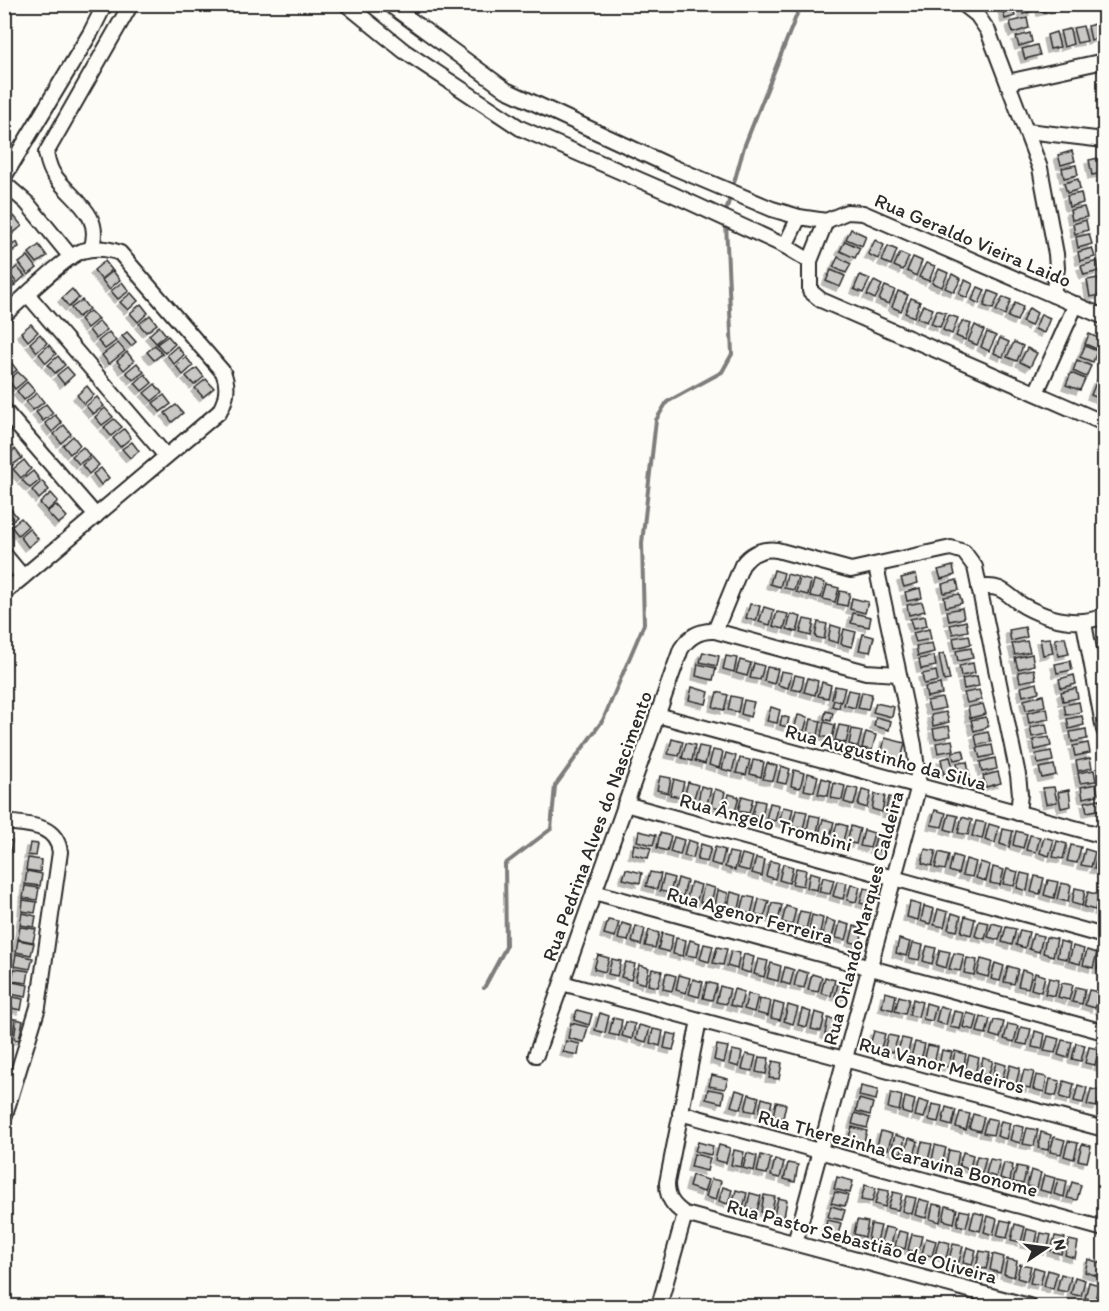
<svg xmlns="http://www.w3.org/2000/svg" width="1109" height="1311" font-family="Itim,sans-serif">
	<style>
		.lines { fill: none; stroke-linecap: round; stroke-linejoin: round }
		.stream { stroke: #7e7d7b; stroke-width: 4 }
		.building { fill: #c9c8c4; stroke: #2b2b2b; stroke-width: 1.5; filter: url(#shadow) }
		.minor-casing { stroke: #2b2b2b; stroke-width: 18 }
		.minor { stroke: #fdfcf7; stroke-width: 14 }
		.labels { text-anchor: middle; stroke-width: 4.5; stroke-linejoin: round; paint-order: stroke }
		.street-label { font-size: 20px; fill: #2b2b2b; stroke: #fdfcf7 }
	</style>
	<defs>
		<filter id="shadow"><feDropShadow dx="-4" dy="4" stdDeviation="0" flood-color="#0004"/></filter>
	</defs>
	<rect width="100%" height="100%" fill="#fdfcf7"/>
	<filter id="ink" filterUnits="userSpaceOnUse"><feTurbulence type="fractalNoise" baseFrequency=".0167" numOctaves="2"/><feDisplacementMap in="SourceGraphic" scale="12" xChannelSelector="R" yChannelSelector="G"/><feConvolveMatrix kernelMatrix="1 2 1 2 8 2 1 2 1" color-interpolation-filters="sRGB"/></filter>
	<g filter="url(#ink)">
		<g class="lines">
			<g class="stream">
				<path d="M 725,215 L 744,147 L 801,4"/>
				<path d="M 484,988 L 506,947 L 505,864 L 551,829 L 555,786 L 603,720 L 644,624 L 642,543 L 656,420 L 667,402 L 722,372 L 732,354 L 726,223"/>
			</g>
		</g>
		<g class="building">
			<path d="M 1001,4 L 1011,4 L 1015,16 L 1005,19 Z"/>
			<path d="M 1021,4 L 1031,4 L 1033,11 L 1023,14 Z"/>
			<path d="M 1039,4 L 1049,4 L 1050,10 L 1041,12 Z"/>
			<path d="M 1053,4 L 1064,4 L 1064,7 L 1054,9 Z"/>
			<path d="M 1027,18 L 1029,28 L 1013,33 L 1010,22 Z"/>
			<path d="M 1097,23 L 1101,37 L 1091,40 L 1088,26 Z"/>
			<path d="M 1083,26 L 1087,41 L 1077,43 L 1073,28 Z"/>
			<path d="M 1070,29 L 1073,44 L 1064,47 L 1060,31 Z"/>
			<path d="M 1056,32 L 1060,47 L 1050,49 L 1047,35 Z"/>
			<path d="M 1030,33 L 1032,42 L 1019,46 L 1016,37 Z"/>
			<path d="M 1037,45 L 1040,55 L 1025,59 L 1022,49 Z"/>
			<path d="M 1072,151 L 1075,161 L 1061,165 L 1058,155 Z"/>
			<path d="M 1099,158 L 1102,173 L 1092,175 L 1089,160 Z"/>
			<path d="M 1076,165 L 1078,175 L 1064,178 L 1062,168 Z"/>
			<path d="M 1078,179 L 1080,189 L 1067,193 L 1064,183 Z"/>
			<path d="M 1081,193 L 1083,203 L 1069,207 L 1067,196 Z"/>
			<path d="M 1084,207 L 1087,217 L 1072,220 L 1070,210 Z"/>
			<path d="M 14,216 L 22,226 L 12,234 L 4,224 Z"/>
			<path d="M 1086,220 L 1088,230 L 1075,234 L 1073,224 Z"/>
			<path d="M 851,229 L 866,236 L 862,246 L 846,239 Z"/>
			<path d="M 1089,234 L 1092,244 L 1078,248 L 1076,237 Z"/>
			<path d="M 875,240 L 884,245 L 878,259 L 868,254 Z"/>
			<path d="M 845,241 L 860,248 L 855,258 L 840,251 Z"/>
			<path d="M 17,242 L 19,247 L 8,253 L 5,249 Z"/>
			<path d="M 39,245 L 47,256 L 37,263 L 29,253 Z"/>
			<path d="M 888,246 L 897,250 L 891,265 L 882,261 Z"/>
			<path d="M 1092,248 L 1095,257 L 1080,261 L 1078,252 Z"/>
			<path d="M 900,253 L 909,257 L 903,270 L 894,266 Z"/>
			<path d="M 28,256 L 37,268 L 28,275 L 19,263 Z"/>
			<path d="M 838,257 L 851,264 L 846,273 L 833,267 Z"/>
			<path d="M 913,257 L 922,261 L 916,276 L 907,271 Z"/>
			<path d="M 1104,257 L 1104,269 L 1102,269 L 1100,258 Z"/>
			<path d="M 105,261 L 112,270 L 101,279 L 94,270 Z"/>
			<path d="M 1097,261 L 1099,271 L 1084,275 L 1081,266 Z"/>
			<path d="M 926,263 L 935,266 L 929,281 L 919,277 Z"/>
			<path d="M 17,267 L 25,276 L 17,283 L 9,273 Z"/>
			<path d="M 939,269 L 948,273 L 942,287 L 932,283 Z"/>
			<path d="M 831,270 L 845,276 L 840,287 L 826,281 Z"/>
			<path d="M 113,271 L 120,280 L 109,289 L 102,280 Z"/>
			<path d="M 952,274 L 961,279 L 954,292 L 945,288 Z"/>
			<path d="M 6,275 L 15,285 L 6,292 L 4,277 Z"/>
			<path d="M 860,275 L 870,279 L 863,293 L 854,289 Z"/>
			<path d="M 1098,278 L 1100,295 L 1090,297 L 1087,280 Z"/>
			<path d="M 965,280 L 973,284 L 967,298 L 959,294 Z"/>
			<path d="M 874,281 L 882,285 L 875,299 L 867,295 Z"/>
			<path d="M 122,282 L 129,291 L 118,299 L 111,291 Z"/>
			<path d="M 885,286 L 895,290 L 889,304 L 879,300 Z"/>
			<path d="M 978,287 L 985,290 L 979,304 L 972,300 Z"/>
			<path d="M 72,289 L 79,298 L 69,307 L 62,298 Z"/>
			<path d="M 898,291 L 908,295 L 901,311 L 892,307 Z"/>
			<path d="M 989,291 L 999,295 L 993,309 L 984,306 Z"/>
			<path d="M 131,293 L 138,301 L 128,310 L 120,302 Z"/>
			<path d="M 1003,297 L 1011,300 L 1005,315 L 996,311 Z"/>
			<path d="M 911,298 L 920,302 L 914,317 L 905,313 Z"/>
			<path d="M 82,300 L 89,309 L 78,317 L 71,308 Z"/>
			<path d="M 1015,303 L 1023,307 L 1017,321 L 1008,317 Z"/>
			<path d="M 141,304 L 148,313 L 138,322 L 130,313 Z"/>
			<path d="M 923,305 L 933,309 L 927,322 L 917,318 Z"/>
			<path d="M 1029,308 L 1037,313 L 1031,326 L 1022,322 Z"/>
			<path d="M 937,310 L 946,313 L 940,327 L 931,324 Z"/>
			<path d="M 90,311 L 98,319 L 87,328 L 80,319 Z"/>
			<path d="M 1041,314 L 1050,318 L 1044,333 L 1035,329 Z"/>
			<path d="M 150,315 L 157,324 L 146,332 L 139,324 Z"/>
			<path d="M 949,315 L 958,318 L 952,334 L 943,330 Z"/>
			<path d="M 99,321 L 107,330 L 96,339 L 89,330 Z"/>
			<path d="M 962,321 L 971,324 L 965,340 L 956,336 Z"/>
			<path d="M 31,324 L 38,332 L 28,341 L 21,332 Z"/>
			<path d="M 975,325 L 984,330 L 977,345 L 968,341 Z"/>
			<path d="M 159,326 L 166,335 L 156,343 L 149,335 Z"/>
			<path d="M 109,332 L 116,341 L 105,349 L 98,341 Z"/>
			<path d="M 127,332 L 136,342 L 131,346 L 122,336 Z"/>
			<path d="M 987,332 L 996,336 L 989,351 L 981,347 Z"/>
			<path d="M 40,334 L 47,343 L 37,352 L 30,343 Z"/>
			<path d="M 1089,334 L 1103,340 L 1099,350 L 1085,344 Z"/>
			<path d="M 168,336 L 175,344 L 165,353 L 157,344 Z"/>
			<path d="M 1000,338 L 1009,342 L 1003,357 L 994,353 Z"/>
			<path d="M 1014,342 L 1023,346 L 1017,361 L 1007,357 Z"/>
			<path d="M 118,343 L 125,351 L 109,364 L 102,355 Z"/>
			<path d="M 49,345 L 56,354 L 46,363 L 39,354 Z"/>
			<path d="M 155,345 L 162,354 L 154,360 L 147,352 Z"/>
			<path d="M 177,346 L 184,355 L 174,364 L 167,355 Z"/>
			<path d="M 1085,346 L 1097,351 L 1093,362 L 1080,357 Z"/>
			<path d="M 1027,348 L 1037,353 L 1030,367 L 1020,362 Z"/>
			<path d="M 127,352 L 134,361 L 124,370 L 117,361 Z"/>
			<path d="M 58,356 L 65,365 L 55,373 L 48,365 Z"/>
			<path d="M 186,357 L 193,366 L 183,375 L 176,366 Z"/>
			<path d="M 1077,360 L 1091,366 L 1086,377 L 1073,371 Z"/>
			<path d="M 10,361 L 17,370 L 6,378 L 4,365 Z"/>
			<path d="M 137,363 L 144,372 L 133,380 L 126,372 Z"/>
			<path d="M 67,367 L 74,375 L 64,384 L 57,375 Z"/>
			<path d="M 197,368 L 204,377 L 194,385 L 186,376 Z"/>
			<path d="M 18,372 L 26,380 L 15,389 L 8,380 Z"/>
			<path d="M 1071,373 L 1085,379 L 1080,390 L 1066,385 Z"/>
			<path d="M 145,374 L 152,383 L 142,391 L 135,383 Z"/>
			<path d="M 206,379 L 214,388 L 203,397 L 195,388 Z"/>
			<path d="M 1097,380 L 1104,383 L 1104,392 L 1101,399 L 1091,395 Z"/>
			<path d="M 27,382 L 35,391 L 24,400 L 17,391 Z"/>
			<path d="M 155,384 L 162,393 L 152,401 L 144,393 Z"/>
			<path d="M 87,386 L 94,395 L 84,404 L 77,395 Z"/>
			<path d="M 37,393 L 44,402 L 33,410 L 26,402 Z"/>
			<path d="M 164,395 L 171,404 L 160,412 L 153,403 Z"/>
			<path d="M 97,397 L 104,406 L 93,414 L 86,406 Z"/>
			<path d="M 46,404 L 53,413 L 43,421 L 36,412 Z"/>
			<path d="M 176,405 L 183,413 L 172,422 L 165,413 Z"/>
			<path d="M 105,408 L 113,417 L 102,425 L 95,417 Z"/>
			<path d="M 55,415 L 62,423 L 52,432 L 45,423 Z"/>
			<path d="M 114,419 L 122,427 L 111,436 L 104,427 Z"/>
			<path d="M 64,425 L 71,434 L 61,443 L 54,434 Z"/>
			<path d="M 124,429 L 131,438 L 120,447 L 113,438 Z"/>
			<path d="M 73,436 L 80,445 L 70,454 L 63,445 Z"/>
			<path d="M 4,439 L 13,447 L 4,454 Z"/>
			<path d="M 132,442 L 139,451 L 130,458 L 122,449 Z"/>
			<path d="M 83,447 L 90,456 L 79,464 L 72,456 Z"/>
			<path d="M 15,449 L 22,458 L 11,466 L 5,458 Z"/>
			<path d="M 92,457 L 99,465 L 89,474 L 82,465 Z"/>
			<path d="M 24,460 L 31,469 L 21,478 L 13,469 Z"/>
			<path d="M 101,468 L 109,478 L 101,485 L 93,474 Z"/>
			<path d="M 33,471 L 40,480 L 30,488 L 22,480 Z"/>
			<path d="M 42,481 L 49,490 L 39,499 L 32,490 Z"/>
			<path d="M 51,493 L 58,501 L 47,511 L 40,503 Z"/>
			<path d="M 56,505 L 67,517 L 58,524 L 47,512 Z"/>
			<path d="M 10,508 L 17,517 L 7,525 L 4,522 L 4,513 Z"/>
			<path d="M 21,518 L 28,526 L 18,535 L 11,526 Z"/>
			<path d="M 29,528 L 38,539 L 28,547 L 20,536 Z"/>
			<path d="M 953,566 L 955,575 L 941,579 L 938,570 Z"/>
			<path d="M 774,570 L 784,573 L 780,587 L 770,584 Z"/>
			<path d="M 787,574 L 798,577 L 794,590 L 784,588 Z"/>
			<path d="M 916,574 L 918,583 L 904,587 L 901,578 Z"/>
			<path d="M 800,578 L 811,581 L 808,595 L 796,592 Z"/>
			<path d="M 814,580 L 825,583 L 821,598 L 810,596 Z"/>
			<path d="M 957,580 L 959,590 L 944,593 L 942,584 Z"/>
			<path d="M 827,585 L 839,588 L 835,602 L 823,599 Z"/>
			<path d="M 920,588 L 922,598 L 907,601 L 905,592 Z"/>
			<path d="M 840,591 L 850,593 L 847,606 L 837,604 Z"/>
			<path d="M 959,594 L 962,603 L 946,607 L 944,597 Z"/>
			<path d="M 852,598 L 868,602 L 865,613 L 850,609 Z"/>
			<path d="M 922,602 L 925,611 L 909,615 L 907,605 Z"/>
			<path d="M 750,604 L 760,606 L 756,621 L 746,618 Z"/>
			<path d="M 764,607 L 774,610 L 770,625 L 759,622 Z"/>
			<path d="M 962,608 L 964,618 L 949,621 L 947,611 Z"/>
			<path d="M 777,612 L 788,614 L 784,629 L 773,626 Z"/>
			<path d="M 853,613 L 871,617 L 869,627 L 851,623 Z"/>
			<path d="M 791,614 L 801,617 L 797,632 L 787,629 Z"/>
			<path d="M 925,616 L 927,626 L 913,629 L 910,619 Z"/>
			<path d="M 804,619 L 814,621 L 811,636 L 800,633 Z"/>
			<path d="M 966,621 L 968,631 L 953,634 L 950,625 Z"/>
			<path d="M 818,622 L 827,624 L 824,639 L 815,637 Z"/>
			<path d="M 831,625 L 841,628 L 838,643 L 828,640 Z"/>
			<path d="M 1025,627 L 1027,637 L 1011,641 L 1009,630 Z"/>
			<path d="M 844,629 L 856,632 L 852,647 L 841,644 Z"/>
			<path d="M 929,629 L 931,639 L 916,642 L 913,633 Z"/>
			<path d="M 863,634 L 874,637 L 870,652 L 859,650 Z"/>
			<path d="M 969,635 L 971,644 L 955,648 L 953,638 Z"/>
			<path d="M 1065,637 L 1069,654 L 1059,656 L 1055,639 Z"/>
			<path d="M 1050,638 L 1053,653 L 1043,655 L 1040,639 Z"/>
			<path d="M 1027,641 L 1030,652 L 1015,655 L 1012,644 Z"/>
			<path d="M 932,643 L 934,652 L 918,656 L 916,646 Z"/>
			<path d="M 971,648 L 973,658 L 958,661 L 956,651 Z"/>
			<path d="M 703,652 L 719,656 L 717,666 L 700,662 Z"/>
			<path d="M 944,653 L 950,680 L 944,681 L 939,655 Z"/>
			<path d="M 1032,654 L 1034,665 L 1018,669 L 1015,658 Z"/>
			<path d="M 726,656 L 737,658 L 734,672 L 723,669 Z"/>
			<path d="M 934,656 L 936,666 L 921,669 L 919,659 Z"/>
			<path d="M 740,660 L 751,663 L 747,676 L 736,673 Z"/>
			<path d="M 1070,661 L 1072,670 L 1057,673 L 1055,664 Z"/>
			<path d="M 754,663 L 764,666 L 760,680 L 750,678 Z"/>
			<path d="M 973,663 L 975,673 L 961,676 L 959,666 Z"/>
			<path d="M 698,664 L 716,668 L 713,680 L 696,676 Z"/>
			<path d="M 767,667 L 778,669 L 774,684 L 764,681 Z"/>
			<path d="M 1034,669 L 1036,679 L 1020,682 L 1018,672 Z"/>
			<path d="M 781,671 L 792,673 L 788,688 L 778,685 Z"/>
			<path d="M 936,671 L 938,681 L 924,684 L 922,674 Z"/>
			<path d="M 795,675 L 804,677 L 801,691 L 791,689 Z"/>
			<path d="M 1074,675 L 1076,684 L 1061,688 L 1059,679 Z"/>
			<path d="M 977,676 L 979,686 L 964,689 L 962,679 Z"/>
			<path d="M 808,678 L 818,681 L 815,695 L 804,692 Z"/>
			<path d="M 822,682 L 831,685 L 828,698 L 818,696 Z"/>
			<path d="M 1037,683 L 1039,692 L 1023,696 L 1021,687 Z"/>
			<path d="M 940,684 L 942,694 L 927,697 L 925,687 Z"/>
			<path d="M 835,686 L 845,688 L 841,702 L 832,699 Z"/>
			<path d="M 692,687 L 709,692 L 706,704 L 689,700 Z"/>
			<path d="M 1076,688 L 1078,698 L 1063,701 L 1061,692 Z"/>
			<path d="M 848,690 L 859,692 L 855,708 L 844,705 Z"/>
			<path d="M 979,690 L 982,700 L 967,703 L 964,693 Z"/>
			<path d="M 717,692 L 728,695 L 724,710 L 713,707 Z"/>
			<path d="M 862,692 L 872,694 L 868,710 L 858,708 Z"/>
			<path d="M 1043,695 L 1045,706 L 1026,710 L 1024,700 Z"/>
			<path d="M 731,696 L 741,698 L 738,712 L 728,710 Z"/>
			<path d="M 942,698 L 945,708 L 930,711 L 927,701 Z"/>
			<path d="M 744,700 L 754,702 L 750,717 L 741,714 Z"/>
			<path d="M 834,700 L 840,702 L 839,708 L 832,706 Z"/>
			<path d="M 1079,702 L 1081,712 L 1066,715 L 1064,705 Z"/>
			<path d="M 876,703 L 894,707 L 892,717 L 873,712 Z"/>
			<path d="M 983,704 L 986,714 L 970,718 L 968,707 Z"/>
			<path d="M 771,707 L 780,710 L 777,723 L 767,721 Z"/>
			<path d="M 1047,708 L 1049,719 L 1029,723 L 1027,713 Z"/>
			<path d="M 826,711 L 833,713 L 831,721 L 824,719 Z"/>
			<path d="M 946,712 L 949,722 L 933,726 L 931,715 Z"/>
			<path d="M 798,715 L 808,717 L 804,731 L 794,729 Z"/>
			<path d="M 782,716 L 789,718 L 787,727 L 780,725 Z"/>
			<path d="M 1082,716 L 1084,725 L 1069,729 L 1067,719 Z"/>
			<path d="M 876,717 L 891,721 L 889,730 L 874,726 Z"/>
			<path d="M 986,717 L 988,727 L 974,731 L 971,720 Z"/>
			<path d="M 811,719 L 821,721 L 818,735 L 808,733 Z"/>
			<path d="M 824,722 L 835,725 L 832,739 L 821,736 Z"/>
			<path d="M 1046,724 L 1048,734 L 1032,737 L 1030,727 Z"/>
			<path d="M 839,725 L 850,727 L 846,743 L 835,740 Z"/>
			<path d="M 949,726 L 951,736 L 935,739 L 933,729 Z"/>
			<path d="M 852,729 L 862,731 L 858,747 L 849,744 Z"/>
			<path d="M 1086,729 L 1087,739 L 1072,742 L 1070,732 Z"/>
			<path d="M 866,732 L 876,735 L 872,750 L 862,748 Z"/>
			<path d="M 988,732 L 991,742 L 977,745 L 975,735 Z"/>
			<path d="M 1049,737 L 1051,746 L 1035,750 L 1033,740 Z"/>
			<path d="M 885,738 L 905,743 L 901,760 L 881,755 Z"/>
			<path d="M 672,739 L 683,742 L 679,756 L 668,754 Z"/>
			<path d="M 952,740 L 954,750 L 938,753 L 936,743 Z"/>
			<path d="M 834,741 L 845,744 L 843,752 L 832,749 Z"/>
			<path d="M 686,743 L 695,745 L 692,761 L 682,758 Z"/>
			<path d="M 1088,743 L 1090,753 L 1075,756 L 1073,746 Z"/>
			<path d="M 992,745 L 994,755 L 980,758 L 977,748 Z"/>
			<path d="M 699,746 L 709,748 L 705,764 L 695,761 Z"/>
			<path d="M 859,748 L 866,750 L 864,758 L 857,756 Z"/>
			<path d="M 713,750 L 723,752 L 719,768 L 709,765 Z"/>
			<path d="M 963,750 L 965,758 L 954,760 L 952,752 Z"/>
			<path d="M 1051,751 L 1053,761 L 1038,764 L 1036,754 Z"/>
			<path d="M 726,753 L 736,756 L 732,772 L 722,769 Z"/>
			<path d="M 950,757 L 954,772 L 944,774 L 941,759 Z"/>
			<path d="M 740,758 L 750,760 L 746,775 L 736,773 Z"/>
			<path d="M 995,758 L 997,769 L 982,772 L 980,762 Z"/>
			<path d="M 1090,758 L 1092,768 L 1078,771 L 1076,761 Z"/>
			<path d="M 753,760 L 764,762 L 761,777 L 750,774 Z"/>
			<path d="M 967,762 L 970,778 L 960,780 L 957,763 Z"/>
			<path d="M 767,763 L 777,766 L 773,781 L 763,779 Z"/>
			<path d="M 1054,765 L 1056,775 L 1042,778 L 1039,768 Z"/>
			<path d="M 781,766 L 790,769 L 786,784 L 777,782 Z"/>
			<path d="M 794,770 L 804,773 L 800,788 L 791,786 Z"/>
			<path d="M 1094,770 L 1096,781 L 1080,783 L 1078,773 Z"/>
			<path d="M 998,772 L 1001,783 L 986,787 L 983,776 Z"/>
			<path d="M 808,773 L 818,776 L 814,792 L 804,790 Z"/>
			<path d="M 660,776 L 671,778 L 668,793 L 657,790 Z"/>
			<path d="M 822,778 L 831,781 L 828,796 L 818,794 Z"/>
			<path d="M 674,779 L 684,782 L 680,797 L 670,795 Z"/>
			<path d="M 688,782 L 698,785 L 693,801 L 684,798 Z"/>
			<path d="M 834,783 L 845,786 L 842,800 L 831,798 Z"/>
			<path d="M 1096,784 L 1098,795 L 1083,798 L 1081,787 Z"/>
			<path d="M 701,786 L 711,789 L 707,804 L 698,802 Z"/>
			<path d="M 848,787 L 858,789 L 854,805 L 844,802 Z"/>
			<path d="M 1054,787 L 1057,802 L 1046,804 L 1043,788 Z"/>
			<path d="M 715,789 L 725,792 L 721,808 L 711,806 Z"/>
			<path d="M 862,790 L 871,792 L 867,808 L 858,805 Z"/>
			<path d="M 1069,790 L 1071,806 L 1061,808 L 1058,792 Z"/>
			<path d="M 729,794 L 739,797 L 735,812 L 725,810 Z"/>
			<path d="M 875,794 L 885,796 L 882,812 L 872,809 Z"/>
			<path d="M 742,796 L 753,799 L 749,813 L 738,811 Z"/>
			<path d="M 889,797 L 899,799 L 895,815 L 885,813 Z"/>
			<path d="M 1100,799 L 1102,809 L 1087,812 L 1085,802 Z"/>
			<path d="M 756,800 L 765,802 L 762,818 L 752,815 Z"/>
			<path d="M 770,803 L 779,805 L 775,821 L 766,819 Z"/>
			<path d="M 783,807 L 793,809 L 789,825 L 779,822 Z"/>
			<path d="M 796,810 L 807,812 L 803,829 L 792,826 Z"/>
			<path d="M 935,810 L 946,813 L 942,827 L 931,825 Z"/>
			<path d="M 949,814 L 958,816 L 954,832 L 945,829 Z"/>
			<path d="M 810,815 L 820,817 L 817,833 L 807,830 Z"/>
			<path d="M 962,817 L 972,820 L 968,835 L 958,833 Z"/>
			<path d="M 823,819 L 834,822 L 830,837 L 819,834 Z"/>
			<path d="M 976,821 L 986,823 L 982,839 L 972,836 Z"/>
			<path d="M 837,823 L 847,826 L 843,841 L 833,839 Z"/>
			<path d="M 989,824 L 999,827 L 995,843 L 985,840 Z"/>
			<path d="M 851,826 L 860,829 L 856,844 L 847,842 Z"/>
			<path d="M 1003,829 L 1013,831 L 1009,847 L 1000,844 Z"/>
			<path d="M 864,830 L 874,833 L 870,848 L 860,846 Z"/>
			<path d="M 639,831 L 656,835 L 653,845 L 637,841 Z"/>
			<path d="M 1016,831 L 1027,834 L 1023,848 L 1013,845 Z"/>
			<path d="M 660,833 L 671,836 L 667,851 L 657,848 Z"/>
			<path d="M 877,833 L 888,836 L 884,852 L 873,849 Z"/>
			<path d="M 1030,835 L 1040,837 L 1036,852 L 1026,850 Z"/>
			<path d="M 674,837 L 684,840 L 680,855 L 670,852 Z"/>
			<path d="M 1044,837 L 1054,840 L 1049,856 L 1040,853 Z"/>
			<path d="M 4,840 L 12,841 L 10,854 L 4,853 Z"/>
			<path d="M 688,840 L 697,843 L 693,858 L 684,856 Z"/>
			<path d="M 1057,841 L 1067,844 L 1063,859 L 1053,857 Z"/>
			<path d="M 30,843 L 38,844 L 36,856 L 28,855 Z"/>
			<path d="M 634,844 L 651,848 L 648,858 L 632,854 Z"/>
			<path d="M 701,844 L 711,847 L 707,862 L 697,860 Z"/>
			<path d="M 1071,845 L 1081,847 L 1077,863 L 1067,861 Z"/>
			<path d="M 715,847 L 725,850 L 721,866 L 711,863 Z"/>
			<path d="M 925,849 L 936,851 L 932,866 L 922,863 Z"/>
			<path d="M 1085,849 L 1095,852 L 1091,867 L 1081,865 Z"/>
			<path d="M 729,852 L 739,854 L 735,870 L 725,867 Z"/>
			<path d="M 939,852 L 949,855 L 945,870 L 935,868 Z"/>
			<path d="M 742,854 L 753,857 L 749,871 L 738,868 Z"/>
			<path d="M 1097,854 L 1104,856 L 1104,871 L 1094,869 Z"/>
			<path d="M 4,855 L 9,855 L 8,868 L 4,868 Z"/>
			<path d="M 953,855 L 962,858 L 958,874 L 949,871 Z"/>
			<path d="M 28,858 L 41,860 L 40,872 L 26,870 Z"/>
			<path d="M 756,858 L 765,860 L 762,876 L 752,873 Z"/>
			<path d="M 966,859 L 976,862 L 972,877 L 962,875 Z"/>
			<path d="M 770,861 L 779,863 L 775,879 L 766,876 Z"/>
			<path d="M 980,862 L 990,865 L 986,881 L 976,878 Z"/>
			<path d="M 783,864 L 793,867 L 789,883 L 779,880 Z"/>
			<path d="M 993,867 L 1004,870 L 1000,885 L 990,883 Z"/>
			<path d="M 796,868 L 806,870 L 803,886 L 792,884 Z"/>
			<path d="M 626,869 L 642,873 L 640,883 L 623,879 Z"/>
			<path d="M 1007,869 L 1018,872 L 1014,886 L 1003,884 Z"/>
			<path d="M 27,871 L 42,874 L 40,886 L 25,884 Z"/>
			<path d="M 650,872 L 661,874 L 657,889 L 646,886 Z"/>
			<path d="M 810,872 L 820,875 L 817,890 L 807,888 Z"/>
			<path d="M 1021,873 L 1030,875 L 1027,891 L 1017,888 Z"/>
			<path d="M 664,875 L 674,878 L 670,893 L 660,891 Z"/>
			<path d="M 1035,876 L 1044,878 L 1040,894 L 1031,892 Z"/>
			<path d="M 823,877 L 834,880 L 830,894 L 819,892 Z"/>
			<path d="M 678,878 L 687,881 L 683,896 L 674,894 Z"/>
			<path d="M 1048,880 L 1058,882 L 1054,898 L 1044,895 Z"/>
			<path d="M 837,881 L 847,883 L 843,899 L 833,896 Z"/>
			<path d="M 691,882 L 701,885 L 697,900 L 687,898 Z"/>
			<path d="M 1061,883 L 1071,885 L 1068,902 L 1057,899 Z"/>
			<path d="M 851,884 L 860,887 L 856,902 L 847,900 Z"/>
			<path d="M 704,885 L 715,888 L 710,904 L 700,902 Z"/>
			<path d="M 25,886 L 39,888 L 37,900 L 23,898 Z"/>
			<path d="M 864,888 L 874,890 L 870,906 L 860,903 Z"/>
			<path d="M 1075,888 L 1085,890 L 1082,906 L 1072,903 Z"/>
			<path d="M 718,890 L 728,893 L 725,908 L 715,906 Z"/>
			<path d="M 731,892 L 742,895 L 739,909 L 728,907 Z"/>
			<path d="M 1088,892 L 1099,895 L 1095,910 L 1084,907 Z"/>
			<path d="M 745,896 L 755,898 L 751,914 L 741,911 Z"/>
			<path d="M 1102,896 L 1104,897 L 1104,913 L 1098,911 Z"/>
			<path d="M 759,899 L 769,901 L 764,917 L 755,915 Z"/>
			<path d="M 23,900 L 37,902 L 35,913 L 22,911 Z"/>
			<path d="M 910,902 L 921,905 L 918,920 L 907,917 Z"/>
			<path d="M 772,903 L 782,905 L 778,921 L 769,918 Z"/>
			<path d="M 786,906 L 796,909 L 792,925 L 782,922 Z"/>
			<path d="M 924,906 L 934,909 L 930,924 L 921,921 Z"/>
			<path d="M 938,909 L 948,912 L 944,927 L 934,925 Z"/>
			<path d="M 800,911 L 810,913 L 806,929 L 796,926 Z"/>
			<path d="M 22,913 L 36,916 L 34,927 L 20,925 Z"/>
			<path d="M 952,913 L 961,916 L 957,931 L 948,929 Z"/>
			<path d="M 812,915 L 823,918 L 820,933 L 809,930 Z"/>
			<path d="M 965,916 L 975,919 L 971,935 L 961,932 Z"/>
			<path d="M 826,919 L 836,922 L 832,937 L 823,935 Z"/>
			<path d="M 608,920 L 619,922 L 615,937 L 604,934 Z"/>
			<path d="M 979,921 L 989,923 L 985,939 L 975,936 Z"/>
			<path d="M 840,922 L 850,925 L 846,940 L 836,938 Z"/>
			<path d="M 622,923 L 632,926 L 628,941 L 618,939 Z"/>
			<path d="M 992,923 L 1003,926 L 999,940 L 988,937 Z"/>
			<path d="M 636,926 L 645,929 L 641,945 L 632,942 Z"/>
			<path d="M 854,926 L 863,929 L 860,944 L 850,942 Z"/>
			<path d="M 20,927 L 36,929 L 33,942 L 18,939 Z"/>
			<path d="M 1006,927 L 1016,929 L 1012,945 L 1002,942 Z"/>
			<path d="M 649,930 L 659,933 L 655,948 L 645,946 Z"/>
			<path d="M 1020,930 L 1029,932 L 1025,948 L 1016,945 Z"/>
			<path d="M 662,933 L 673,936 L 669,952 L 658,949 Z"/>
			<path d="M 1033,934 L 1043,936 L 1039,952 L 1029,949 Z"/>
			<path d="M 1046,937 L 1057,939 L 1053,956 L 1043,953 Z"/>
			<path d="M 676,938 L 686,940 L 683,956 L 673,954 Z"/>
			<path d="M 899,939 L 910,942 L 906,956 L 896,953 Z"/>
			<path d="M 18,940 L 34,943 L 31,955 L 16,952 Z"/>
			<path d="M 690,940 L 700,943 L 697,957 L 686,955 Z"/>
			<path d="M 1060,941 L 1070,944 L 1067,959 L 1057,957 Z"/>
			<path d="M 913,943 L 923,945 L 919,960 L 909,958 Z"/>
			<path d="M 704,944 L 713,946 L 709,962 L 700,959 Z"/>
			<path d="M 927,946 L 936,948 L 932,964 L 923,961 Z"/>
			<path d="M 1073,946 L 1084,949 L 1080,964 L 1069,961 Z"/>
			<path d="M 717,947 L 727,949 L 723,965 L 713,963 Z"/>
			<path d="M 940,950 L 950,952 L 946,968 L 936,965 Z"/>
			<path d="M 1087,950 L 1097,953 L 1093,968 L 1083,965 Z"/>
			<path d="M 731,951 L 740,953 L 737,969 L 727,966 Z"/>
			<path d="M 954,953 L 964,955 L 960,971 L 949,969 Z"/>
			<path d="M 1101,953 L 1104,954 L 1104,971 L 1097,969 Z"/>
			<path d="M 16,954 L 33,958 L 30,969 L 14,966 Z"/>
			<path d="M 744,954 L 754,957 L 750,973 L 740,970 Z"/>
			<path d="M 598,955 L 609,958 L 605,972 L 594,969 Z"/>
			<path d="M 967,958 L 977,960 L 974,975 L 964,973 Z"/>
			<path d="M 612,959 L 621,961 L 617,976 L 608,974 Z"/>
			<path d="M 758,959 L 768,961 L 764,977 L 754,974 Z"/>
			<path d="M 981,959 L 992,962 L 988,977 L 977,974 Z"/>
			<path d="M 626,962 L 635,964 L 631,980 L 621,977 Z"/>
			<path d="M 771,963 L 781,966 L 778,981 L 767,978 Z"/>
			<path d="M 995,963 L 1004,966 L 1000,981 L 991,979 Z"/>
			<path d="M 639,965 L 649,968 L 645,984 L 635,981 Z"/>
			<path d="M 1008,966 L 1018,969 L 1014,984 L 1004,982 Z"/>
			<path d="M 785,967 L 794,970 L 790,985 L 781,982 Z"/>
			<path d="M 14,969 L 29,971 L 27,983 L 12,981 Z"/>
			<path d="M 652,969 L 662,971 L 658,987 L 648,985 Z"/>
			<path d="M 798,970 L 808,973 L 804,988 L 794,986 Z"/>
			<path d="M 1022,970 L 1032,973 L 1028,988 L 1018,986 Z"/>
			<path d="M 666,973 L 676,976 L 672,991 L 663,989 Z"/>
			<path d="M 1035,973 L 1045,976 L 1041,992 L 1031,989 Z"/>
			<path d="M 812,974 L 822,977 L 818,992 L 808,990 Z"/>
			<path d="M 679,975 L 690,978 L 686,993 L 676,990 Z"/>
			<path d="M 825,977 L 835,980 L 831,996 L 821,993 Z"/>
			<path d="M 1049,978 L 1059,980 L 1055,996 L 1045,994 Z"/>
			<path d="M 693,979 L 703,982 L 699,997 L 689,994 Z"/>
			<path d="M 839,980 L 849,983 L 845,999 L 835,996 Z"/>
			<path d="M 12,982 L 28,985 L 26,997 L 10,994 Z"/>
			<path d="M 707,982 L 717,985 L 712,1000 L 703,998 Z"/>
			<path d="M 1062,983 L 1073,985 L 1069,1000 L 1058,997 Z"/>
			<path d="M 720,986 L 730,989 L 726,1004 L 716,1002 Z"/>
			<path d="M 1076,987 L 1085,989 L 1082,1004 L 1072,1002 Z"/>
			<path d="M 734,989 L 744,992 L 740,1008 L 730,1005 Z"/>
			<path d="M 1089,990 L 1099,992 L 1095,1008 L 1085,1005 Z"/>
			<path d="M 885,992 L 896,995 L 893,1010 L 882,1007 Z"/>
			<path d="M 1103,993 L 1104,994 L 1104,1010 L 1099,1009 Z"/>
			<path d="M 748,994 L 758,996 L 754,1012 L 744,1009 Z"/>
			<path d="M 8,996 L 23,999 L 21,1010 L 6,1007 Z"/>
			<path d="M 899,996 L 909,999 L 905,1014 L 895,1011 Z"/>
			<path d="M 760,999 L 771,1001 L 768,1016 L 757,1013 Z"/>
			<path d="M 913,999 L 922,1002 L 918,1017 L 909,1015 Z"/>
			<path d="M 774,1002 L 784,1005 L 780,1020 L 771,1018 Z"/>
			<path d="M 926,1003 L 936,1006 L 932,1021 L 923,1019 Z"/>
			<path d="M 788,1005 L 798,1008 L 793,1024 L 784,1021 Z"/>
			<path d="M 940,1006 L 950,1009 L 946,1025 L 936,1022 Z"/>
			<path d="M 802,1009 L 811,1012 L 807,1027 L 798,1025 Z"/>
			<path d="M 577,1010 L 592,1014 L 589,1025 L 574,1020 Z"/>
			<path d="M 954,1011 L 964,1013 L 960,1029 L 950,1027 Z"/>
			<path d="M 815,1012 L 825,1015 L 821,1031 L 811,1029 Z"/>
			<path d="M 600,1013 L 609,1016 L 605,1033 L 595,1030 Z"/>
			<path d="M 967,1013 L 978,1016 L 974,1030 L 963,1027 Z"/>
			<path d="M 981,1017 L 990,1019 L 986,1034 L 977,1032 Z"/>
			<path d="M 4,1018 L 15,1019 L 13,1033 L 4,1033 Z"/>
			<path d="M 613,1018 L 622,1020 L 619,1036 L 609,1034 Z"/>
			<path d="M 828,1018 L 839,1020 L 835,1036 L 825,1034 Z"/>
			<path d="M 17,1019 L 23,1021 L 19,1040 L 14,1039 Z"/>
			<path d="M 994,1020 L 1004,1022 L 1000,1038 L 990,1035 Z"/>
			<path d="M 626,1022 L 635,1024 L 632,1039 L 622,1036 Z"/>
			<path d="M 571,1023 L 588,1027 L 584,1042 L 568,1038 Z"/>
			<path d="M 1008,1024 L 1018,1026 L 1014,1042 L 1004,1039 Z"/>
			<path d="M 639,1025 L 650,1028 L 646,1042 L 636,1039 Z"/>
			<path d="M 1021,1027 L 1031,1029 L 1027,1045 L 1017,1043 Z"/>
			<path d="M 653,1029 L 663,1031 L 660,1046 L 650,1043 Z"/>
			<path d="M 874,1031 L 885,1034 L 881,1048 L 870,1045 Z"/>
			<path d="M 1035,1031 L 1045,1034 L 1042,1049 L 1032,1047 Z"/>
			<path d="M 667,1033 L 677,1035 L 673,1050 L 664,1048 Z"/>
			<path d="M 888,1035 L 898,1037 L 893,1052 L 884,1050 Z"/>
			<path d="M 1048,1036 L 1059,1039 L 1055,1053 L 1044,1051 Z"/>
			<path d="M 4,1037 L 10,1038 L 8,1052 L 4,1051 Z"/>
			<path d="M 902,1038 L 911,1040 L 907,1056 L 897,1053 Z"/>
			<path d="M 1062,1040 L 1072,1042 L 1068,1058 L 1058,1055 Z"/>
			<path d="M 566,1041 L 580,1044 L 578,1055 L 563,1052 Z"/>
			<path d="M 915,1042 L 925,1044 L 921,1060 L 911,1057 Z"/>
			<path d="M 1076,1043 L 1085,1045 L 1081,1061 L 1072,1059 Z"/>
			<path d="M 717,1045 L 728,1047 L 724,1063 L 714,1060 Z"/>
			<path d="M 928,1045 L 938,1047 L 934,1063 L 924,1061 Z"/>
			<path d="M 1089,1047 L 1099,1049 L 1095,1065 L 1085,1063 Z"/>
			<path d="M 732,1050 L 742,1052 L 739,1067 L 729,1064 Z"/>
			<path d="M 942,1050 L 952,1052 L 948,1067 L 939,1065 Z"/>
			<path d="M 1102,1050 L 1104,1051 L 1104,1068 L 1098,1066 Z"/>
			<path d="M 955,1051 L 966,1054 L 963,1069 L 952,1066 Z"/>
			<path d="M 746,1054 L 756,1056 L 752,1071 L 742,1069 Z"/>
			<path d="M 969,1055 L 979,1058 L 975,1073 L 965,1071 Z"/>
			<path d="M 759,1057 L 769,1058 L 766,1074 L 756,1072 Z"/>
			<path d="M 983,1058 L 993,1061 L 988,1076 L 979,1074 Z"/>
			<path d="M 773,1061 L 782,1063 L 779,1079 L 769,1078 Z"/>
			<path d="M 996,1062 L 1006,1065 L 1002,1080 L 992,1078 Z"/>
			<path d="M 1010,1065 L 1020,1068 L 1016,1084 L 1006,1081 Z"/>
			<path d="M 1024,1070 L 1034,1072 L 1030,1088 L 1020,1086 Z"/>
			<path d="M 712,1075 L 728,1079 L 725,1089 L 709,1086 Z"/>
			<path d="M 1036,1075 L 1047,1077 L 1044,1092 L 1033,1089 Z"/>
			<path d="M 1050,1079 L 1060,1081 L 1056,1096 L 1047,1094 Z"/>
			<path d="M 1064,1081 L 1074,1084 L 1070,1100 L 1060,1097 Z"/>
			<path d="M 1078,1085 L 1087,1088 L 1083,1103 L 1074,1101 Z"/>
			<path d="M 861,1086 L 878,1090 L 876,1100 L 859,1096 Z"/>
			<path d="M 708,1089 L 724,1092 L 722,1103 L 706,1099 Z"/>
			<path d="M 1091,1089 L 1101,1091 L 1097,1107 L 1087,1105 Z"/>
			<path d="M 736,1090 L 746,1093 L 741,1109 L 731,1106 Z"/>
			<path d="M 891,1093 L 902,1096 L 899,1111 L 888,1108 Z"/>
			<path d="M 749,1094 L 759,1097 L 755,1112 L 745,1110 Z"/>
			<path d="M 905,1097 L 915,1100 L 911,1115 L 902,1112 Z"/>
			<path d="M 762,1098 L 772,1101 L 769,1115 L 759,1112 Z"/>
			<path d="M 859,1099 L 873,1103 L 870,1115 L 856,1111 Z"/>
			<path d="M 919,1100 L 929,1103 L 924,1118 L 915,1116 Z"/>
			<path d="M 776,1102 L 786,1104 L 783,1118 L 773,1116 Z"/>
			<path d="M 932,1104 L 942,1106 L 938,1122 L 929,1120 Z"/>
			<path d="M 946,1107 L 956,1110 L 952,1126 L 942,1123 Z"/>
			<path d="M 960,1112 L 970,1114 L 966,1130 L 956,1127 Z"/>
			<path d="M 855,1113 L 870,1118 L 867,1128 L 852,1124 Z"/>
			<path d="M 973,1114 L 984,1117 L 980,1131 L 969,1128 Z"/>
			<path d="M 987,1118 L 997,1120 L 993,1135 L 983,1133 Z"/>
			<path d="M 1001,1121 L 1010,1123 L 1006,1139 L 997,1136 Z"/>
			<path d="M 1014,1125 L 1024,1127 L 1020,1143 L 1010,1140 Z"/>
			<path d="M 852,1127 L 867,1131 L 864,1141 L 849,1137 Z"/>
			<path d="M 1027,1128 L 1038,1130 L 1034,1146 L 1023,1144 Z"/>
			<path d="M 881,1131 L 892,1134 L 888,1149 L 877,1146 Z"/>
			<path d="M 1041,1132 L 1051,1135 L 1048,1150 L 1038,1148 Z"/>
			<path d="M 895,1135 L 905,1138 L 901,1153 L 891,1150 Z"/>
			<path d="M 1054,1137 L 1065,1140 L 1061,1154 L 1050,1152 Z"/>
			<path d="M 909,1138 L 918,1141 L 914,1156 L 905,1154 Z"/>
			<path d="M 1068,1141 L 1078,1143 L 1074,1159 L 1064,1156 Z"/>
			<path d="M 698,1142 L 713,1146 L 711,1155 L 695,1151 Z"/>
			<path d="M 922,1142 L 932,1144 L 928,1160 L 918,1158 Z"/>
			<path d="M 1082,1144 L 1091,1146 L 1087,1162 L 1078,1160 Z"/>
			<path d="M 719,1145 L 730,1148 L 726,1163 L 715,1160 Z"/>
			<path d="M 935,1145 L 946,1148 L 942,1164 L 932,1161 Z"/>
			<path d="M 734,1150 L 744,1152 L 741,1167 L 731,1165 Z"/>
			<path d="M 949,1150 L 959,1152 L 956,1168 L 946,1165 Z"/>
			<path d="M 963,1152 L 973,1155 L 970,1169 L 959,1166 Z"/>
			<path d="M 747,1153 L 757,1156 L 754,1171 L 743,1168 Z"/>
			<path d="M 694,1154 L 710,1158 L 707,1171 L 691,1167 Z"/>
			<path d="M 761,1155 L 771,1158 L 767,1174 L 757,1172 Z"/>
			<path d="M 977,1156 L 986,1158 L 982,1173 L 973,1171 Z"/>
			<path d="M 775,1159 L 784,1162 L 780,1178 L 771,1176 Z"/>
			<path d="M 990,1159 L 1000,1161 L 996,1177 L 986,1174 Z"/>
			<path d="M 788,1163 L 798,1165 L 795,1182 L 784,1179 Z"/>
			<path d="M 1004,1163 L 1013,1165 L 1010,1181 L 1000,1178 Z"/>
			<path d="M 1017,1166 L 1027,1168 L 1023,1184 L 1013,1182 Z"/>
			<path d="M 1031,1170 L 1041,1173 L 1037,1188 L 1027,1186 Z"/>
			<path d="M 692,1175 L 708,1180 L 704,1192 L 689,1187 Z"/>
			<path d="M 1044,1175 L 1055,1178 L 1051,1193 L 1040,1190 Z"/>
			<path d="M 837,1177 L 853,1181 L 850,1193 L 834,1189 Z"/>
			<path d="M 711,1179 L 721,1181 L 716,1200 L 706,1197 Z"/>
			<path d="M 1058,1179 L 1067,1181 L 1064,1197 L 1054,1194 Z"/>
			<path d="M 1072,1182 L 1081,1185 L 1077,1200 L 1067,1198 Z"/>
			<path d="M 865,1185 L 876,1188 L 872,1202 L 861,1200 Z"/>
			<path d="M 723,1187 L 732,1190 L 728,1204 L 719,1201 Z"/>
			<path d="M 879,1189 L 889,1191 L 885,1207 L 875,1204 Z"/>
			<path d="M 736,1190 L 747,1193 L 743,1208 L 732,1205 Z"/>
			<path d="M 835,1192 L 848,1195 L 845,1206 L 831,1203 Z"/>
			<path d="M 893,1192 L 902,1194 L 898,1210 L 888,1208 Z"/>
			<path d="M 750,1193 L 761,1196 L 757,1211 L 747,1208 Z"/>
			<path d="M 764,1195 L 775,1197 L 771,1214 L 761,1212 Z"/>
			<path d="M 906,1196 L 916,1198 L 912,1214 L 902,1211 Z"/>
			<path d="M 778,1198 L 787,1200 L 784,1217 L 774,1215 Z"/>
			<path d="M 919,1199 L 930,1202 L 926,1218 L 915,1215 Z"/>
			<path d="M 933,1204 L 943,1206 L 940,1222 L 930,1219 Z"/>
			<path d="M 831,1206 L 845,1210 L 842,1220 L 828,1217 Z"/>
			<path d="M 946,1206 L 957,1209 L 954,1223 L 943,1220 Z"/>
			<path d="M 960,1210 L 970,1212 L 966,1227 L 957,1225 Z"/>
			<path d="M 974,1212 L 984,1215 L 980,1231 L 970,1228 Z"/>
			<path d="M 988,1216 L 997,1219 L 993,1235 L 984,1232 Z"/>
			<path d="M 827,1220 L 841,1223 L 838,1235 L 824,1232 Z"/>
			<path d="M 857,1220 L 868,1222 L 865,1237 L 854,1234 Z"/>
			<path d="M 1001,1220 L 1011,1222 L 1007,1238 L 997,1236 Z"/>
			<path d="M 871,1224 L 881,1226 L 877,1241 L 868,1239 Z"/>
			<path d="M 1015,1224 L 1025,1227 L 1021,1242 L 1011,1240 Z"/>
			<path d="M 885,1227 L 895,1229 L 891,1245 L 881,1242 Z"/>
			<path d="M 1027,1229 L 1038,1232 L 1035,1246 L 1024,1244 Z"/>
			<path d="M 899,1231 L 908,1233 L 905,1249 L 895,1246 Z"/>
			<path d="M 1041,1233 L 1051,1235 L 1047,1251 L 1038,1248 Z"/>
			<path d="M 912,1234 L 922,1236 L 918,1252 L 908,1250 Z"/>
			<path d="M 1055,1236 L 1065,1238 L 1061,1254 L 1051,1251 Z"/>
			<path d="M 926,1238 L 936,1241 L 932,1256 L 922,1254 Z"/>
			<path d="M 939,1240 L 950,1243 L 946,1258 L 935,1255 Z"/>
			<path d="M 1069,1240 L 1078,1242 L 1075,1258 L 1065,1255 Z"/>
			<path d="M 953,1244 L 963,1246 L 959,1262 L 949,1259 Z"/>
			<path d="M 967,1247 L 976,1250 L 972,1265 L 963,1263 Z"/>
			<path d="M 980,1251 L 990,1253 L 986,1269 L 976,1267 Z"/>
			<path d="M 993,1254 L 1004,1257 L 1000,1273 L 990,1270 Z"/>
			<path d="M 1007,1259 L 1017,1261 L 1014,1277 L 1004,1274 Z"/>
			<path d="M 1088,1259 L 1104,1264 L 1101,1277 L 1085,1272 Z"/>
			<path d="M 1020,1264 L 1031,1266 L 1027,1281 L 1017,1278 Z"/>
			<path d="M 1034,1267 L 1044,1270 L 1040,1285 L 1030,1283 Z"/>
			<path d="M 1048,1270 L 1057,1273 L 1053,1289 L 1044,1286 Z"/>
			<path d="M 1061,1274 L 1071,1277 L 1067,1292 L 1057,1290 Z"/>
			<path d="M 1075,1277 L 1085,1280 L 1081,1296 L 1071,1294 Z"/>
			<path d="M 1089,1282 L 1099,1285 L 1095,1300 L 1085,1298 Z"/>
		</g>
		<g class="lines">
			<g class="minor-casing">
				<g id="minor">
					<path d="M 346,4 L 404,51 L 520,128 L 672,194 L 785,246 L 810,261"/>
					<path d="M 389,4 L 506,90 L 668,165 L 772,209 L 799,217 L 826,221"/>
					<path d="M 963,4 L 977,15 L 988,31 L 1040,168 L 1056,254 L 1057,268 L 1053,295"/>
					<path d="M 1008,82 L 1104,61"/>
					<path d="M 1027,131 L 1104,140"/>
					<path d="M 4,177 L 91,32 L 105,4"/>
					<path d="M 4,183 L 27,203 L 71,257"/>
					<path d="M 826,221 L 810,261 L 810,291 L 821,300 L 1104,423"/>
					<path d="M 826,221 L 847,212 L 863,213 L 1104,317"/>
					<path d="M 785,246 L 799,217"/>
					<path d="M 91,249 C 104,214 72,200 54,175 C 49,168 48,161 46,153 L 131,4"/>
					<path d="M 28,295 L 166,456"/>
					<path d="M 4,315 C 22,300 63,258 82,251 C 95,247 107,248 120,253 L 223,372 C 229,386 227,399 219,412 L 4,593"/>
					<path d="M 1036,393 L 1076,304"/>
					<path d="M 4,410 L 96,516"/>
					<path d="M 4,554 L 23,577"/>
					<path d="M 979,588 C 1003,583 1007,596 1024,606 C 1050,620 1077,627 1104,616"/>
					<path d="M 1084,623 L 1104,730"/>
					<path d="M 715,631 L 742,565 C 751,553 762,548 777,550 L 851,570 L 951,548 L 964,552 L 975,567 L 1018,775 L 1020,794 L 1018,813"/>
					<path d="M 657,715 L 1104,836"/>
					<path d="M 625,804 L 1104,936"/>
					<path d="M 4,822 C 27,825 56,823 60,852 L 38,1007 L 4,1118"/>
					<path d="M 594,892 L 1104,1032"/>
					<path d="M 562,983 L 1104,1129"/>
					<path d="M 699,1020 L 667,1183 C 667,1198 673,1206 685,1214 L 1029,1306"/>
					<path d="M 536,1055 L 681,649 C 689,636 700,630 715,631 L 866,672 L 898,674"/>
					<path d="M 680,1113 L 1104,1229"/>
					<path d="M 795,1243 L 919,785 L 914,745 L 876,566"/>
					<path d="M 659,1306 L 685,1214"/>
				</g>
			</g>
			<use href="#minor" class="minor"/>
		</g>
	</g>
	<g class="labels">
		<g class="street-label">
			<text transform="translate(973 240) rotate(23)" y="7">Rua Geraldo Vieira Laido</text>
			<text transform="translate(886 757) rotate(15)" y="7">Rua Augustinho da Silva</text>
			<text transform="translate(766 822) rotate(15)" y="7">Rua Ângelo Trombini</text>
			<text transform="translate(597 826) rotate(-70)" y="7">Rua Pedrina Alves do Nascimento</text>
			<text transform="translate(750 915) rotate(15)" y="7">Rua Agenor Ferreira</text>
			<text transform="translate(863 918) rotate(-75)" y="7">Rua Orlando Marques Caldeira</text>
			<text transform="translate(942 1065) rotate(15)" y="7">Rua Vanor Medeiros</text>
			<text transform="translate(898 1153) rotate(15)" y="7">Rua Therezinha Caravina Bonome</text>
			<text transform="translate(862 1241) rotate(15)" y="7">Rua Pastor Sebastião de Oliveira</text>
		</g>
	</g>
	<rect width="1109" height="1311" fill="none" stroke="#fdfcf7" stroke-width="24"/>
	<rect x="12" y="12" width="1085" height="1287" fill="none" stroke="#2b2b2b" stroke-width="2" filter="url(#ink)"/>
	<g transform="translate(1046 1248) rotate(77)" stroke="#fdfcf7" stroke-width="4.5" paint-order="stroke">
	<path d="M0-4.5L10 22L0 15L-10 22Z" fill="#2b2b2b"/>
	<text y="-9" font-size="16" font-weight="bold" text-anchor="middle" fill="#2b2b2b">N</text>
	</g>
</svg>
